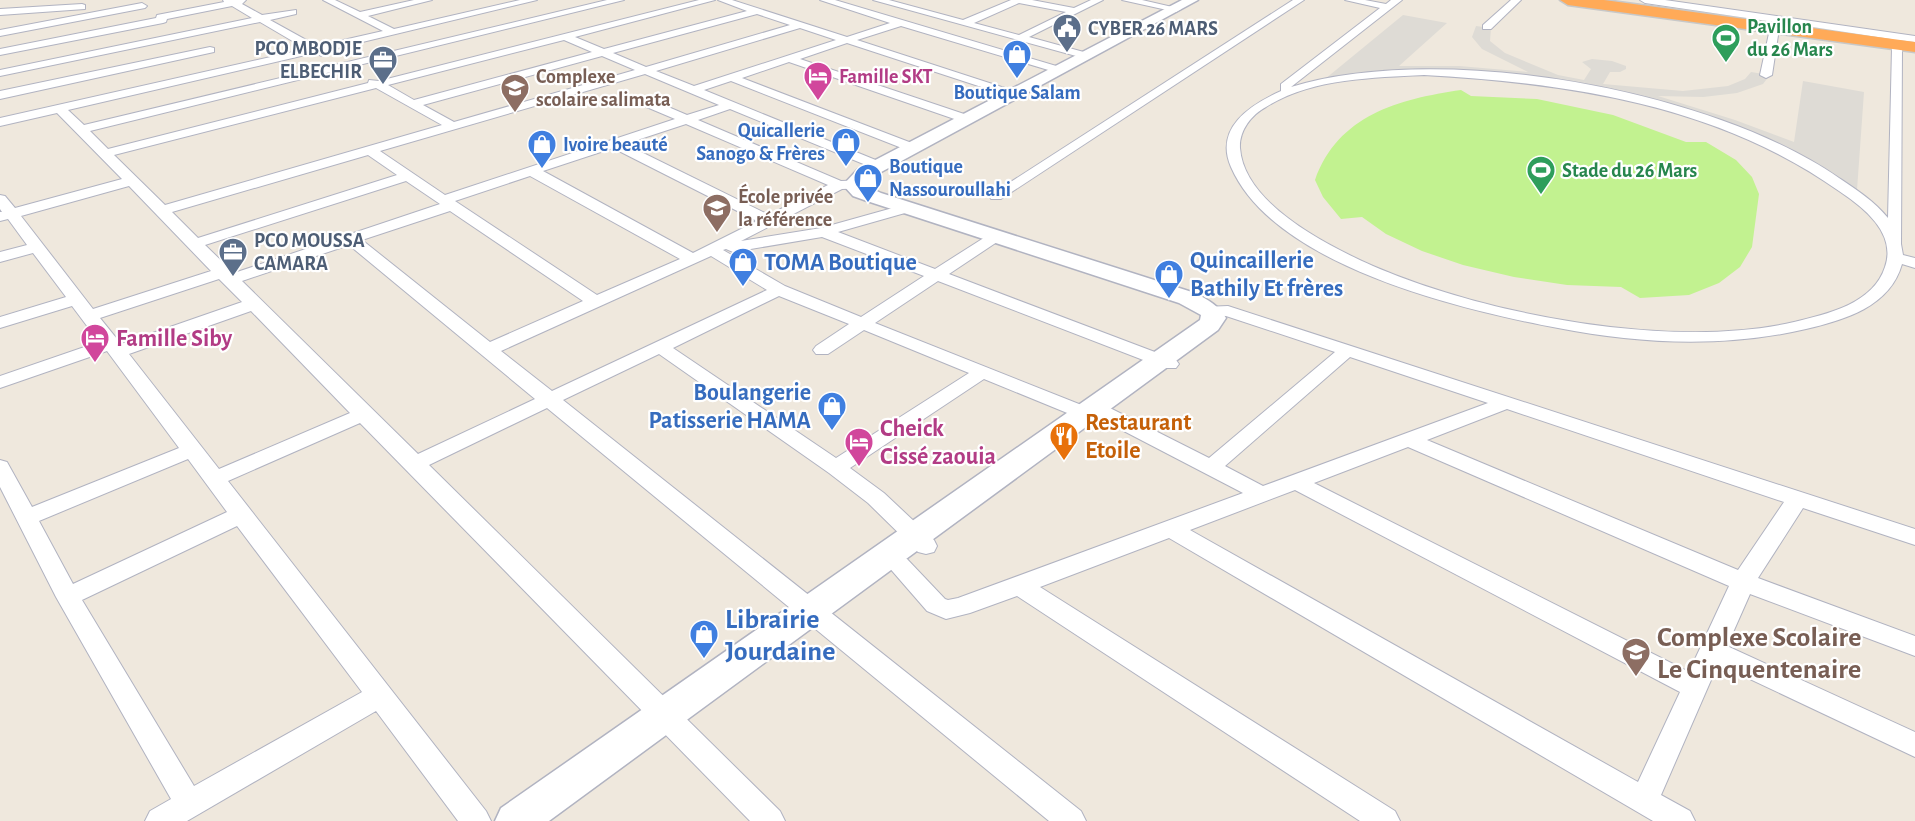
<svg xmlns="http://www.w3.org/2000/svg" width="1915" height="821" font-family="'Alegreya Sans',sans-serif">
	<style>
		.pitch { fill: #c2f290 }
		.plaza { fill: #dedbd5 }
		.lines { fill: none; stroke-linecap: round; stroke-linejoin: round }
		.street-casing { stroke: #b1b3c1; stroke-width: 2 }
		.secondary-casing { stroke: #b1b3c1; stroke-width: 3 }
		.highway-casing { stroke: #c8c8c8; stroke-width: 3 }
		.street { fill: #fff; fill-rule: evenodd }
		.secondary { fill: #fff; fill-rule: evenodd }
		.highway { fill: #ffaa58; fill-rule: evenodd }
		.labels { text-anchor: middle; stroke-width: 4.5; stroke-linejoin: round; paint-order: stroke }
		.far-leisure-label { font-size: 20px; font-weight: bold; fill: #27864d; stroke: #fff; text-anchor: start }
		.far-service-label { font-size: 20px; font-weight: bold; fill: #4e5e75; stroke: #fff; text-anchor: start }
		.far-education-label { font-size: 20px; font-weight: bold; fill: #785e54; stroke: #fff; text-anchor: start }
		.far-hotel-label { font-size: 20px; font-weight: bold; fill: #b23c85; stroke: #fff; text-anchor: start }
		.far-shop-label { font-size: 20px; font-weight: bold; fill: #366cbe; stroke: #fff; text-anchor: start }
		.shop-label { font-size: 24px; font-weight: bold; fill: #366cbe; stroke: #fff; text-anchor: start }
		.hotel-label { font-size: 24px; font-weight: bold; fill: #b23c85; stroke: #fff; text-anchor: start }
		.food-label { font-size: 24px; font-weight: bold; fill: #c56008; stroke: #fff; text-anchor: start }
		.near-shop-label { font-size: 28px; font-weight: bold; fill: #366cbe; stroke: #fff; text-anchor: start }
		.near-education-label { font-size: 28px; font-weight: bold; fill: #785e54; stroke: #fff; text-anchor: start }
	</style>
	<rect width="100%" height="100%" fill="#efe8dd"/>
	<path class="pitch" d="M 1461,90 L 1471,96 L 1537,99 L 1613,115 L 1686,142 L 1706,142 L 1736,160 L 1752,177 L 1759,194 L 1752,247 L 1740,267 L 1719,283 L 1689,295 L 1640,298 L 1621,287 L 1567,285 L 1514,277 L 1463,265 L 1422,251 L 1386,234 L 1362,217 L 1341,219 L 1323,197 L 1315,180 C 1338,115 1399,99 1461,90 Z"/>
	<path class="plaza" d="M 1403,15 L 1447,23 L 1399,66 L 1459,66 L 1528,72 L 1482,49 L 1472,37 L 1476,26 L 1491,28 L 1490,41 L 1505,53 L 1558,75 L 1584,80 L 1591,69 L 1582,62 L 1592,59 L 1612,61 L 1626,66 L 1626,69 L 1620,72 L 1610,72 L 1603,84 L 1683,91 L 1728,86 L 1745,79 L 1751,72 L 1770,75 L 1763,84 L 1737,93 L 1703,97 L 1658,96 L 1735,120 L 1794,142 L 1803,81 L 1864,92 L 1857,190 L 1827,169 L 1761,137 L 1575,85 L 1404,71 L 1325,79 Z"/>
	<g class="lines">
		<g class="street-casing">
			<g id="street">
				<path d="M 223,0 L 246,0 L 242,4 L 262,15 L 296,10 L 296,14 L 270,20 L 317,46 L 383,31 L 323,0 L 335,0 L 360,12 L 414,0 L 432,0 L 368,16 L 394,29 L 520,0 L 537,0 L 325,51 L 327,53 L 322,56 L 314,53 L 68,110 L 84,125 L 607,0 L 624,0 L 90,131 L 108,149 L 368,83 L 369,80 L 379,81 L 699,0 L 715,0 L 575,37 L 604,49 L 747,11 L 718,0 L 732,0 L 847,37 L 890,23 L 820,0 L 835,0 L 1063,68 L 1063,72 L 1055,72 L 901,26 L 857,40 L 1017,92 L 1019,94 L 1017,96 L 1009,96 L 847,43 L 800,59 L 970,116 L 972,119 L 966,123 L 789,62 L 742,78 L 917,145 L 919,148 L 912,152 L 731,81 L 704,90 L 883,163 L 885,166 L 878,170 L 730,109 L 698,120 L 841,181 L 868,180 L 875,184 L 868,188 L 842,189 L 741,241 L 821,228 L 907,204 L 914,208 L 912,211 L 838,232 L 935,269 L 990,234 L 1000,234 L 1003,237 L 1000,240 L 949,274 L 1176,360 L 1179,364 L 1176,368 L 1164,368 L 938,281 L 875,323 L 1084,406 L 1093,401 L 1100,403 L 1209,458 L 1335,352 L 1226,316 L 1204,315 L 1201,311 L 1204,307 L 1228,306 L 1915,529 L 1915,545 L 1803,508 L 1758,578 L 1915,636 L 1915,656 L 1750,594 L 1727,646 L 1915,732 L 1915,757 L 1718,664 L 1661,795 L 1690,811 L 1695,821 L 1653,821 L 1169,538 L 1040,587 L 1395,811 L 1400,821 L 1360,821 L 1017,596 L 970,613 L 946,619 L 927,611 L 887,565 L 891,559 L 899,557 L 907,559 L 945,599 L 948,600 L 958,598 L 1243,493 L 1093,415 L 1084,419 L 1077,417 L 984,379 L 850,468 L 884,493 L 934,540 L 937,546 L 934,552 L 926,554 L 918,552 L 868,503 L 829,473 L 659,354 L 563,400 L 1081,811 L 1086,821 L 1049,821 L 547,408 L 429,465 L 780,811 L 785,821 L 750,821 L 360,423 L 228,481 L 486,811 L 491,821 L 458,821 L 376,711 L 187,821 L 145,821 L 150,811 L 171,799 L 56,597 L 0,487 L 0,460 L 7,462 L 32,507 L 179,448 L 107,351 L 0,388 L 0,376 L 99,342 L 72,306 L 0,328 L 0,317 L 66,297 L 33,253 L 0,262 L 0,252 L 27,245 L 8,219 L 0,221 L 0,212 L 2,212 L 0,209 L 0,195 L 5,196 L 15,208 L 122,179 L 57,113 L 0,126 L 0,118 L 306,49 L 260,22 L 0,76 L 0,70 L 252,18 L 232,6 L 167,19 L 166,22 L 163,23 L 0,55 L 0,49 L 156,18 L 157,15 L 224,2 ZM 757,14 L 790,25 L 646,67 L 613,53 ZM 800,28 L 836,40 L 694,86 L 656,71 ZM 564,40 L 592,52 L 414,100 L 388,85 ZM 602,56 L 635,70 L 454,122 L 423,105 ZM 645,74 L 719,105 L 687,115 L 645,97 L 637,97 L 637,103 L 675,119 L 445,195 L 380,151 ZM 376,88 L 442,125 L 165,205 L 114,155 ZM 686,124 L 828,185 L 769,215 L 625,144 ZM 613,148 L 757,221 L 693,253 L 543,171 ZM 368,155 L 397,175 L 198,238 L 172,212 ZM 530,176 L 680,259 L 597,295 L 455,201 ZM 406,181 L 440,204 L 234,273 L 205,245 ZM 129,186 L 211,271 L 93,309 L 21,216 ZM 450,211 L 583,301 L 490,342 L 362,240 ZM 822,237 L 924,276 L 861,317 L 785,286 L 723,250 L 726,249 L 733,252 ZM 349,245 L 535,399 L 418,454 L 242,281 ZM 711,256 L 767,290 L 552,391 L 501,351 ZM 219,279 L 242,302 L 121,344 L 100,318 ZM 779,296 L 849,324 L 816,346 L 813,350 L 816,354 L 828,354 L 864,330 L 969,373 L 836,458 L 673,348 ZM 251,311 L 350,413 L 219,469 L 129,354 ZM 1350,357 L 1488,403 L 1263,486 L 1225,466 ZM 1507,409 L 1784,502 L 1738,570 L 1427,440 ZM 1408,447 L 1729,586 L 1689,672 L 1314,483 ZM 188,459 L 227,512 L 73,584 L 39,521 ZM 1295,490 L 1680,692 L 1638,782 L 1190,530 ZM 237,526 L 362,692 L 194,786 L 82,600 Z"/>
				<path d="M 873,0 L 889,0 L 963,20 L 1011,0 L 1032,0 L 1074,8 L 1091,0 L 1103,0 L 1029,37 L 1091,54 L 1092,56 L 1087,59 ZM 1019,3 L 1066,12 L 1019,35 L 974,23 Z"/>
				<path d="M 1122,0 L 1142,0 L 1181,9 L 1176,12 Z"/>
				<path d="M 1293,0 L 1304,0 L 1001,199 L 991,199 L 989,196 Z"/>
				<path d="M 1345,0 L 1365,0 L 1386,4 L 1391,0 L 1402,0 L 1291,87 C 1441,41 1711,89 1839,178 C 1857,190 1874,201 1888,218 L 1892,48 L 1889,41 L 1891,39 L 1780,22 L 1772,75 L 1766,78 L 1760,75 L 1771,24 L 1774,22 L 1645,3 L 1640,0 L 1665,0 L 1915,36 L 1915,42 L 1898,40 L 1902,48 L 1901,244 L 1903,255 L 1915,258 L 1915,268 L 1902,264 C 1890,307 1844,320 1806,329 C 1725,348 1639,344 1558,328 C 1462,310 1274,266 1231,167 C 1214,128 1250,105 1281,91 L 1281,84 L 1380,8 ZM 1424,75 C 1569,83 1718,105 1839,191 C 1863,207 1897,233 1885,267 C 1873,304 1827,314 1794,322 C 1673,350 1486,315 1373,266 C 1328,246 1244,204 1240,148 C 1239,131 1251,115 1266,107 C 1312,78 1371,78 1424,75 Z"/>
				<path d="M 1511,0 L 1521,0 L 1491,29 L 1483,29 L 1483,25 Z"/>
				<path d="M 142,3 L 147,6 L 145,8 L 0,36 L 0,30 Z"/>
				<path d="M 82,4 L 85,5 L 85,9 L 0,15 L 0,9 Z"/>
				<path d="M 210,47 L 214,48 L 214,52 L 0,99 L 0,91 Z"/>
			</g>
		</g>
		<g class="secondary-casing">
			<path id="secondary" d="M 1182,0 L 1198,0 L 872,177 L 864,185 L 881,193 L 1195,293 C 1208,300 1218,305 1226,318 L 1218,330 L 549,821 L 495,821 L 501,808 L 1200,320 L 1201,315 L 1179,303 L 867,201 L 853,196 L 843,185 L 858,169 Z"/>
		</g>
		<g class="highway-casing">
			<path id="highway" d="M 1560,0 L 1604,0 L 1915,42 L 1915,52 L 1568,5 Z"/>
		</g>
		<use href="#street" class="street"/>
		<use href="#secondary" class="secondary"/>
		<use href="#highway" class="highway"/>
	</g>
	<defs>
		<g id="civic-pin" transform="scale(1.5)"><path d="M0 17L-7.5 6A9.5 9.5 0 1 1 7.5 6Z" fill="#5c6f8a" stroke="#fff"/><path d="M-.6-6.5H3V-4.5H.6V-3L4-1V1h2V6H-6V1h2V-1L-.6-3ZM-1.2 2.5V6h2.4V2.5Z" fill="#fff"/></g>
		<g id="stadium-pin" transform="scale(1.5)"><path d="M0 17L-7.5 6A9.5 9.5 0 1 1 7.5 6Z" fill="#2e9e5b" stroke="#fff"/><path d="M0-5a6.5 5 0 1 0 0 10a6.5 5 0 1 0 0-10ZM-3.5-1.8h7v3.6h-7Z" fill="#fff"/></g>
		<g id="shop-pin" transform="scale(1.5)"><path d="M0 17L-7.5 6A9.5 9.5 0 1 1 7.5 6Z" fill="#3f7fe0" stroke="#fff"/><path d="M-5-2.5h2.3a2.7 3.5 0 0 1 5.4 0H5L5.5 6h-11ZM-1.5-2.5h3a1.5 2.3 0 0 0-3 0Z" fill="#fff"/></g>
		<g id="office-pin" transform="scale(1.5)"><path d="M0 17L-7.5 6A9.5 9.5 0 1 1 7.5 6Z" fill="#5c6f8a" stroke="#fff"/><path d="M-6-3h4V-5.5h4V-3h4V5H-6ZM-1-4.5V-3h2v-1.5ZM-6 0V1H6V0Z" fill="#fff"/></g>
		<g id="hotel-pin" transform="scale(1.5)"><path d="M0 17L-7.5 6A9.5 9.5 0 1 1 7.5 6Z" fill="#d1479c" stroke="#fff"/><path d="M-6-4.5h1.5V1H6V5H4.5V3h-9V5H-6ZM-4 0a1.8 1.8 0 1 1 3.6 0ZM.5 0V-2.5h3Q6-2.5 6 0Z" fill="#fff"/></g>
		<g id="school-pin" transform="scale(1.5)"><path d="M0 17L-7.5 6A9.5 9.5 0 1 1 7.5 6Z" fill="#8d6e63" stroke="#fff"/><path d="M0-5L7-2L0 1L-7-2ZM-4 1L0 2.5L4 1V4Q0 6-4 4Z" fill="#fff"/></g>
		<g id="restaurant-pin" transform="scale(1.5)"><path d="M0 17L-7.5 6A9.5 9.5 0 1 1 7.5 6Z" fill="#e8710a" stroke="#fff"/><path d="M-5-6h1v4h1v-4h1v4h1v-4h1v5L-1.5 .5V6h-2V.5L-5-1ZM5-6V6H3V1.5H1.5Q1.5-4 5-6Z" fill="#fff"/></g>
	</defs>
	<g fill-rule="evenodd">
		<use href="#civic-pin" x="1067" y="28"/>
		<use href="#stadium-pin" x="1726" y="38"/>
		<use href="#shop-pin" x="1017" y="54"/>
		<use href="#office-pin" x="383" y="60"/>
		<use href="#hotel-pin" x="818" y="76"/>
		<use href="#school-pin" x="515" y="88"/>
		<use href="#shop-pin" x="846" y="142"/>
		<use href="#shop-pin" x="542" y="144"/>
		<use href="#stadium-pin" x="1541" y="170"/>
		<use href="#shop-pin" x="868" y="178"/>
		<use href="#school-pin" x="717" y="208"/>
		<use href="#office-pin" x="233" y="252"/>
		<use href="#shop-pin" x="743" y="262"/>
		<use href="#shop-pin" x="1169" y="274"/>
		<use href="#hotel-pin" x="95" y="338"/>
		<use href="#shop-pin" x="832" y="406"/>
		<use href="#restaurant-pin" x="1064" y="436"/>
		<use href="#hotel-pin" x="859" y="442"/>
		<use href="#shop-pin" x="704" y="634"/>
		<use href="#school-pin" x="1636" y="652"/>
	</g>
	<g class="labels">
		<g class="far-leisure-label">
			<text x="1747" y="33">Pavillon<tspan x="1747" dy="23">du 26 Mars</tspan></text>
			<text x="1562" y="177">Stade du 26 Mars</text>
		</g>
		<g class="far-service-label">
			<text x="1088" y="35">CYBER 26 MARS</text>
			<text x="362" y="55" text-anchor="end">PCO MBODJE<tspan x="362" dy="23">ELBECHIR</tspan></text>
			<text x="254" y="247">PCO MOUSSA<tspan x="254" dy="23">CAMARA</tspan></text>
		</g>
		<g class="far-education-label">
			<text x="536" y="83">Complexe<tspan x="536" dy="23">scolaire salimata</tspan></text>
			<text x="738" y="203">École privée<tspan x="738" dy="23">la référence</tspan></text>
		</g>
		<g class="far-hotel-label">
			<text x="839" y="83">Famille SKT</text>
		</g>
		<g class="far-shop-label">
			<text x="1017" y="99" text-anchor="middle">Boutique Salam</text>
			<text x="825" y="137" text-anchor="end">Quicallerie<tspan x="825" dy="23">Sanogo &amp; Frères</tspan></text>
			<text x="563" y="151">Ivoire beauté</text>
			<text x="889" y="173">Boutique<tspan x="889" dy="23">Nassouroullahi</tspan></text>
		</g>
		<g class="shop-label">
			<text x="1190" y="268">Quincaillerie<tspan x="1190" dy="28">Bathily Et frères</tspan></text>
			<text x="764" y="270">TOMA Boutique</text>
			<text x="811" y="400" text-anchor="end">Boulangerie<tspan x="811" dy="28">Patisserie HAMA</tspan></text>
		</g>
		<g class="hotel-label">
			<text x="116" y="346">Famille Siby</text>
			<text x="880" y="436">Cheick<tspan x="880" dy="28">Cissé zaouia</tspan></text>
		</g>
		<g class="food-label">
			<text x="1085" y="430">Restaurant<tspan x="1085" dy="28">Etoile</tspan></text>
		</g>
		<g class="near-shop-label">
			<text x="725" y="628">Librairie<tspan x="725" dy="32">Jourdaine</tspan></text>
		</g>
		<g class="near-education-label">
			<text x="1657" y="646">Complexe Scolaire<tspan x="1657" dy="32">Le Cinquentenaire</tspan></text>
		</g>
	</g>
</svg>
